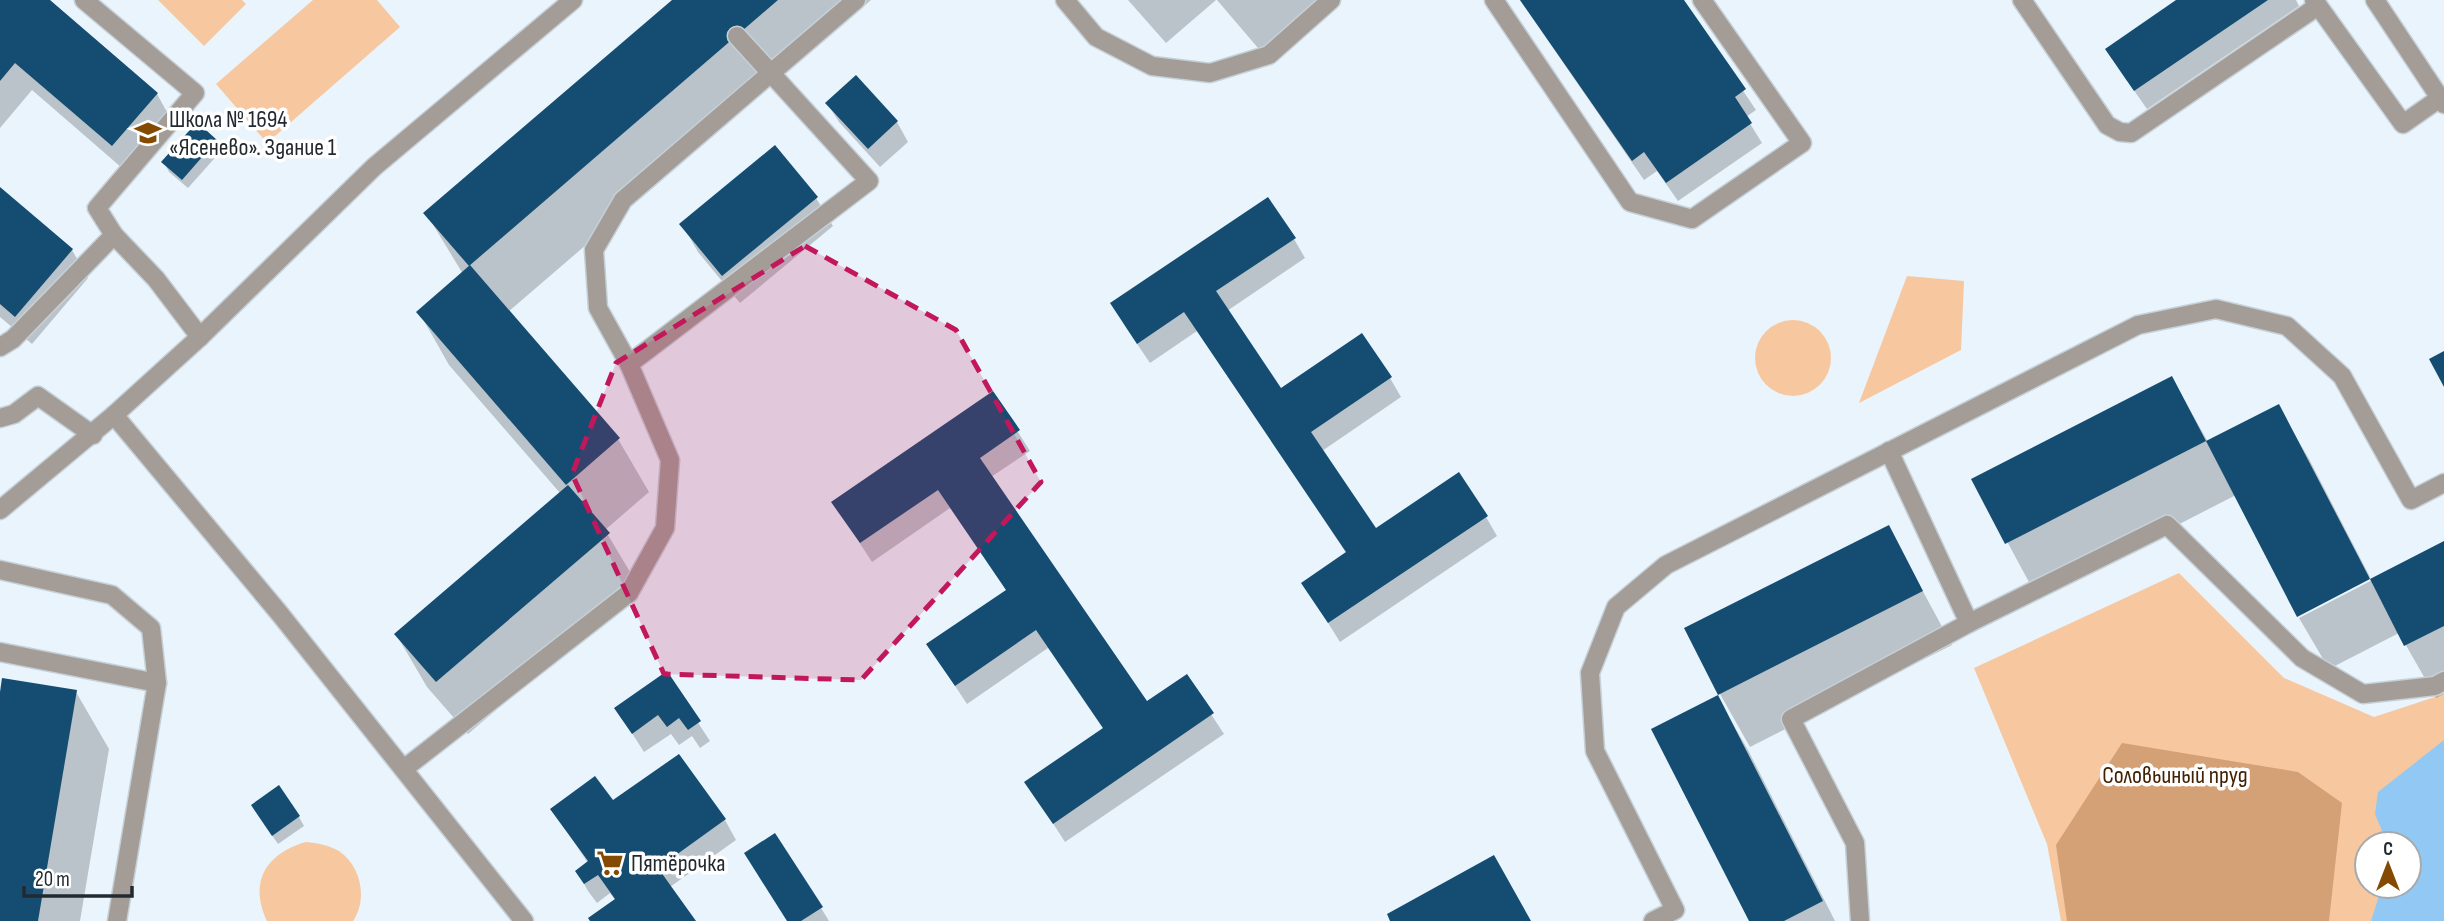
<svg xmlns="http://www.w3.org/2000/svg" width="2444" height="921" font-family="'Sofia Sans Condensed',sans-serif">
	<style>
		.green { fill: #f7c79f; fill-rule: evenodd }
		.forest { fill: #d4a176 }
		.water { fill: #91c9f4 }
		.shadow { fill: #0003 }
		.building { fill: #144d71 }
		.lines { fill: none; stroke-linecap: round; stroke-linejoin: round }
		.lane-casing { stroke: #c5d0d7; stroke-width: 21 }
		.lane { stroke: #a49d97; stroke-width: 18 }
		.marked { fill: #c2185b; fill-opacity: 0.2; stroke: #c2185b; stroke-width: 5; stroke-dasharray: 14 9; stroke-linejoin: round }
		.labels { text-anchor: middle; stroke-width: 7; stroke-linejoin: round; paint-order: stroke }
		.poi-label { font-size: 24px; fill: #232a2f; stroke: #fff; text-anchor: start }
		.park-label { font-size: 24px; fill: #422100; stroke: #fff }
	</style>
	<rect width="100%" height="100%" fill="#e9f4fc"/>
	<g class="green">
		<path d="M 158,0 L 242,0 L 246,4 L 204,46 Z"/>
		<path d="M 313,0 L 377,0 L 400,27 L 267,143 L 216,84 Z"/>
		<path d="M 1907,276 L 1964,281 L 1961,350 L 1859,403 Z"/>
		<circle cx="1793" cy="358" r="38"/>
		<path d="M 2179,573 L 2284,678 L 2374,717 L 2444,694 L 2444,921 L 2061,921 L 2047,844 L 1974,668 ZM 2367,844 L 2409,844 L 2409,886 L 2367,886 Z"/>
		<path d="M 306,842 C 318,843 328,845 339,851 C 361,866 368,899 353,921 L 267,921 C 248,881 267,853 306,842 Z"/>
	</g>
	<path class="forest" d="M 2122,743 L 2298,772 L 2342,803 L 2329,921 L 2067,921 L 2056,845 Z"/>
	<path class="water" d="M 2444,740 L 2444,921 L 2371,921 L 2382,886 L 2409,886 L 2409,844 L 2384,844 L 2383,833 L 2375,814 L 2378,792 Z"/>
	<g class="shadow">
		<path d="M 0,0 L 47,0 L 157,94 L 173,123 L 129,174 L 32,90 L 0,128 Z"/>
		<path d="M 674,0 L 871,0 L 508,312 L 618,439 L 649,492 L 605,530 L 639,587 L 468,734 L 427,687 L 396,634 L 560,493 L 449,365 L 419,312 L 463,274 L 426,213 Z"/>
		<path d="M 1128,0 L 1216,0 L 1166,43 Z"/>
		<path d="M 1217,0 L 1328,0 L 1264,55 Z"/>
		<path d="M 1520,0 L 1682,0 L 1756,110 L 1746,117 L 1762,143 L 1678,201 L 1657,171 L 1644,180 Z"/>
		<path d="M 2180,0 L 2296,0 L 2299,6 L 2147,109 L 2119,69 Z"/>
		<path d="M 856,78 L 897,122 L 908,142 L 880,167 L 839,122 L 827,103 Z"/>
		<path d="M 197,125 L 216,142 L 221,151 L 188,188 L 169,172 L 164,162 Z"/>
		<path d="M 0,189 L 72,250 L 88,278 L 32,344 L 0,317 Z"/>
		<path d="M 816,198 L 833,226 L 740,303 L 698,252 L 682,224 Z"/>
		<path d="M 1294,239 L 1305,258 L 1227,311 L 1280,390 L 1390,378 L 1401,397 L 1322,451 L 1375,531 L 1486,517 L 1497,536 L 1340,642 L 1303,583 L 1347,554 L 1197,331 L 1150,363 L 1123,323 Z"/>
		<path d="M 2172,378 L 2208,442 L 2278,406 L 2309,459 L 2370,577 L 2298,614 L 2236,495 L 2037,597 L 1974,480 Z"/>
		<path d="M 993,393 L 1030,451 L 991,477 L 1147,703 L 1186,676 L 1224,734 L 1065,842 L 1027,783 L 1104,730 L 1048,648 L 967,704 L 928,645 L 1007,591 L 950,508 L 872,562 L 833,502 Z"/>
		<path d="M 1888,527 L 1952,645 L 1750,747 L 1720,694 Z"/>
		<path d="M 2444,543 L 2444,694 L 2436,698 L 2399,633 L 2329,669 L 2299,618 Z"/>
		<path d="M 666,674 L 710,741 L 700,748 L 692,736 L 679,745 L 671,734 L 644,752 L 616,708 Z"/>
		<path d="M 76,692 L 109,749 L 80,921 L 0,921 L 0,702 Z"/>
		<path d="M 1717,697 L 1748,750 L 1835,921 L 1751,921 Z"/>
		<path d="M 678,756 L 725,820 L 736,840 L 670,887 L 694,921 L 592,921 L 616,901 L 610,893 L 597,903 L 588,891 L 577,871 L 588,863 L 552,809 L 612,803 Z"/>
		<path d="M 258,815 L 299,817 L 304,826 L 278,844 Z"/>
		<path d="M 821,908 L 829,921 L 788,921 Z"/>
	</g>
	<g class="building">
		<path d="M 0,0 L 50,0 L 158,93 L 112,146 L 15,63 L 0,81 Z"/>
		<path d="M 672,0 L 778,0 L 469,266 L 423,213 Z"/>
		<path d="M 1520,0 L 1684,0 L 1746,89 L 1735,97 L 1752,123 L 1666,183 L 1644,152 L 1632,161 Z"/>
		<path d="M 2176,0 L 2268,0 L 2134,91 L 2105,49 Z"/>
		<path d="M 856,75 L 898,121 L 868,149 L 825,103 Z"/>
		<path d="M 197,122 L 217,140 L 182,180 L 161,162 Z"/>
		<path d="M 775,145 L 818,197 L 722,276 L 679,224 Z"/>
		<path d="M 0,187 L 73,249 L 15,317 L 0,304 Z"/>
		<path d="M 1268,197 L 1296,238 L 1216,291 L 1281,388 L 1362,333 L 1392,377 L 1311,432 L 1376,528 L 1459,472 L 1488,516 L 1328,623 L 1301,583 L 1346,552 L 1184,312 L 1137,344 L 1110,303 Z"/>
		<path d="M 470,265 L 620,438 L 566,485 L 416,312 Z"/>
		<path d="M 2444,351 L 2444,387 L 2429,359 Z"/>
		<path d="M 2172,376 L 2206,441 L 2005,544 L 1971,479 Z"/>
		<path d="M 993,391 L 1020,430 L 980,458 L 1147,701 L 1187,674 L 1214,713 L 1053,824 L 1024,782 L 1103,728 L 1036,630 L 955,686 L 926,644 L 1006,590 L 938,490 L 860,543 L 831,502 Z"/>
		<path d="M 2279,404 L 2370,579 L 2297,617 L 2206,441 Z"/>
		<path d="M 568,485 L 610,533 L 436,682 L 394,634 Z"/>
		<path d="M 1889,525 L 1923,591 L 1718,695 L 1684,628 Z"/>
		<path d="M 2444,541 L 2444,626 L 2404,646 L 2370,579 Z"/>
		<path d="M 667,671 L 701,721 L 688,730 L 679,718 L 667,727 L 658,715 L 632,734 L 614,708 Z"/>
		<path d="M 2,678 L 77,690 L 38,921 L 0,921 L 0,692 Z"/>
		<path d="M 1718,695 L 1823,901 L 1784,921 L 1749,921 L 1651,729 Z"/>
		<path d="M 679,754 L 726,819 L 658,868 L 696,921 L 590,921 L 588,918 L 615,899 L 598,875 L 584,884 L 575,871 L 588,861 L 550,809 L 595,776 L 613,800 Z"/>
		<path d="M 279,785 L 300,816 L 272,836 L 251,805 Z"/>
		<path d="M 775,833 L 823,907 L 801,921 L 787,921 L 744,853 Z"/>
		<path d="M 1494,855 L 1531,921 L 1390,921 L 1387,914 Z"/>
	</g>
	<g class="lines">
		<g class="lane-casing">
			<g id="lane">
				<path d="M 84,0 L 195,93 L 97,208 L 114,235 L 156,279 L 200,337"/>
				<path d="M 1065,0 L 1096,37 L 1152,66 L 1210,73 L 1269,55 L 1331,0"/>
				<path d="M 1494,0 L 1630,202 L 1692,219 L 1802,143 L 1702,0"/>
				<path d="M 2022,0 L 2107,125 L 2120,132 L 2131,133 L 2318,6"/>
				<path d="M 2314,0 L 2403,124 L 2440,98"/>
				<path d="M 2375,0 L 2444,104"/>
				<path d="M 0,347 L 13,339 L 114,235"/>
				<path d="M 629,364 L 869,181 L 737,36"/>
				<path d="M 114,415 L 200,337 L 374,167 L 573,0"/>
				<path d="M 0,418 L 14,414 L 38,396 L 93,435"/>
				<path d="M 0,510 L 114,415 L 280,614 L 524,921"/>
				<path d="M 0,570 L 112,595 L 151,628 L 157,683 L 117,921"/>
				<path d="M 1969,623 L 2167,525 L 2302,658 L 2363,694 L 2435,686 L 2444,681"/>
				<path d="M 0,652 L 157,683"/>
				<path d="M 405,768 L 629,593 L 665,528 L 670,460 L 629,364 L 598,308 L 594,250 L 623,200 L 856,0"/>
				<path d="M 1653,921 L 1675,910 L 1595,751 L 1590,673 L 1616,607 L 1666,565 L 2138,325 L 2216,309 L 2287,326 L 2342,376 L 2411,500 L 2444,483"/>
				<path d="M 1860,921 L 1855,843 L 1791,719 L 1969,623 L 1889,451"/>
			</g>
		</g>
		<use href="#lane" class="lane"/>
	</g>
	<path class="marked" d="M 805,246 L 956,330 L 1041,482 L 861,680 L 664,674 L 572,474 L 616,363 Z"/>
	<defs>
		<g id="school-bare" transform="scale(2.1)"><path d="M0-5L7-2L0 1L-7-2ZM-4 1L0 2.5L4 1V4Q0 6-4 4Z" fill="#854a02" stroke="#fff" stroke-width="2.5" paint-order="stroke"/></g>
		<g id="supermarket-bare" transform="scale(2.1)"><path d="M-6-5.5h2.5l.6 2H6L4.5 2H-2.5L-4.4-4H-6ZM-1.5 3.2a1.3 1.3 0 1 0 .1 0ZM3 3.2a1.3 1.3 0 1 0 .1 0Z" fill="#854a02" stroke="#fff" stroke-width="2.5" paint-order="stroke"/></g>
	</defs>
	<g fill-rule="evenodd">
		<use href="#school-bare" x="148" y="133"/>
		<use href="#supermarket-bare" x="610" y="863"/>
	</g>
	<g class="labels">
		<g class="poi-label">
			<text x="169" y="127">Школа № 1694<tspan x="169" dy="28">«Ясенево». Здание 1</tspan></text>
			<text x="631" y="871">Пятёрочка</text>
		</g>
		<g class="park-label">
			<text x="2175" y="783">Соловьиный пруд</text>
		</g>
	</g>
	<g transform="translate(2388 865)"><circle r="33" fill="#ffffff" stroke="#a7aaac" stroke-width="2"/>
	<path d="M0-5L12 26L0 18L-12 26Z" fill="#854a02"/>
	<text y="-10" font-size="19" font-weight="bold" text-anchor="middle" fill="#232a2f">С</text>
	</g>
	<path d="M24 886v10h108v-10" fill="none" stroke="#232a2f" stroke-width="3.5"/>
	<text x="35" y="886" font-size="21" fill="#232a2f" stroke="#ffffff" stroke-width="5" paint-order="stroke">20 m</text>
</svg>
